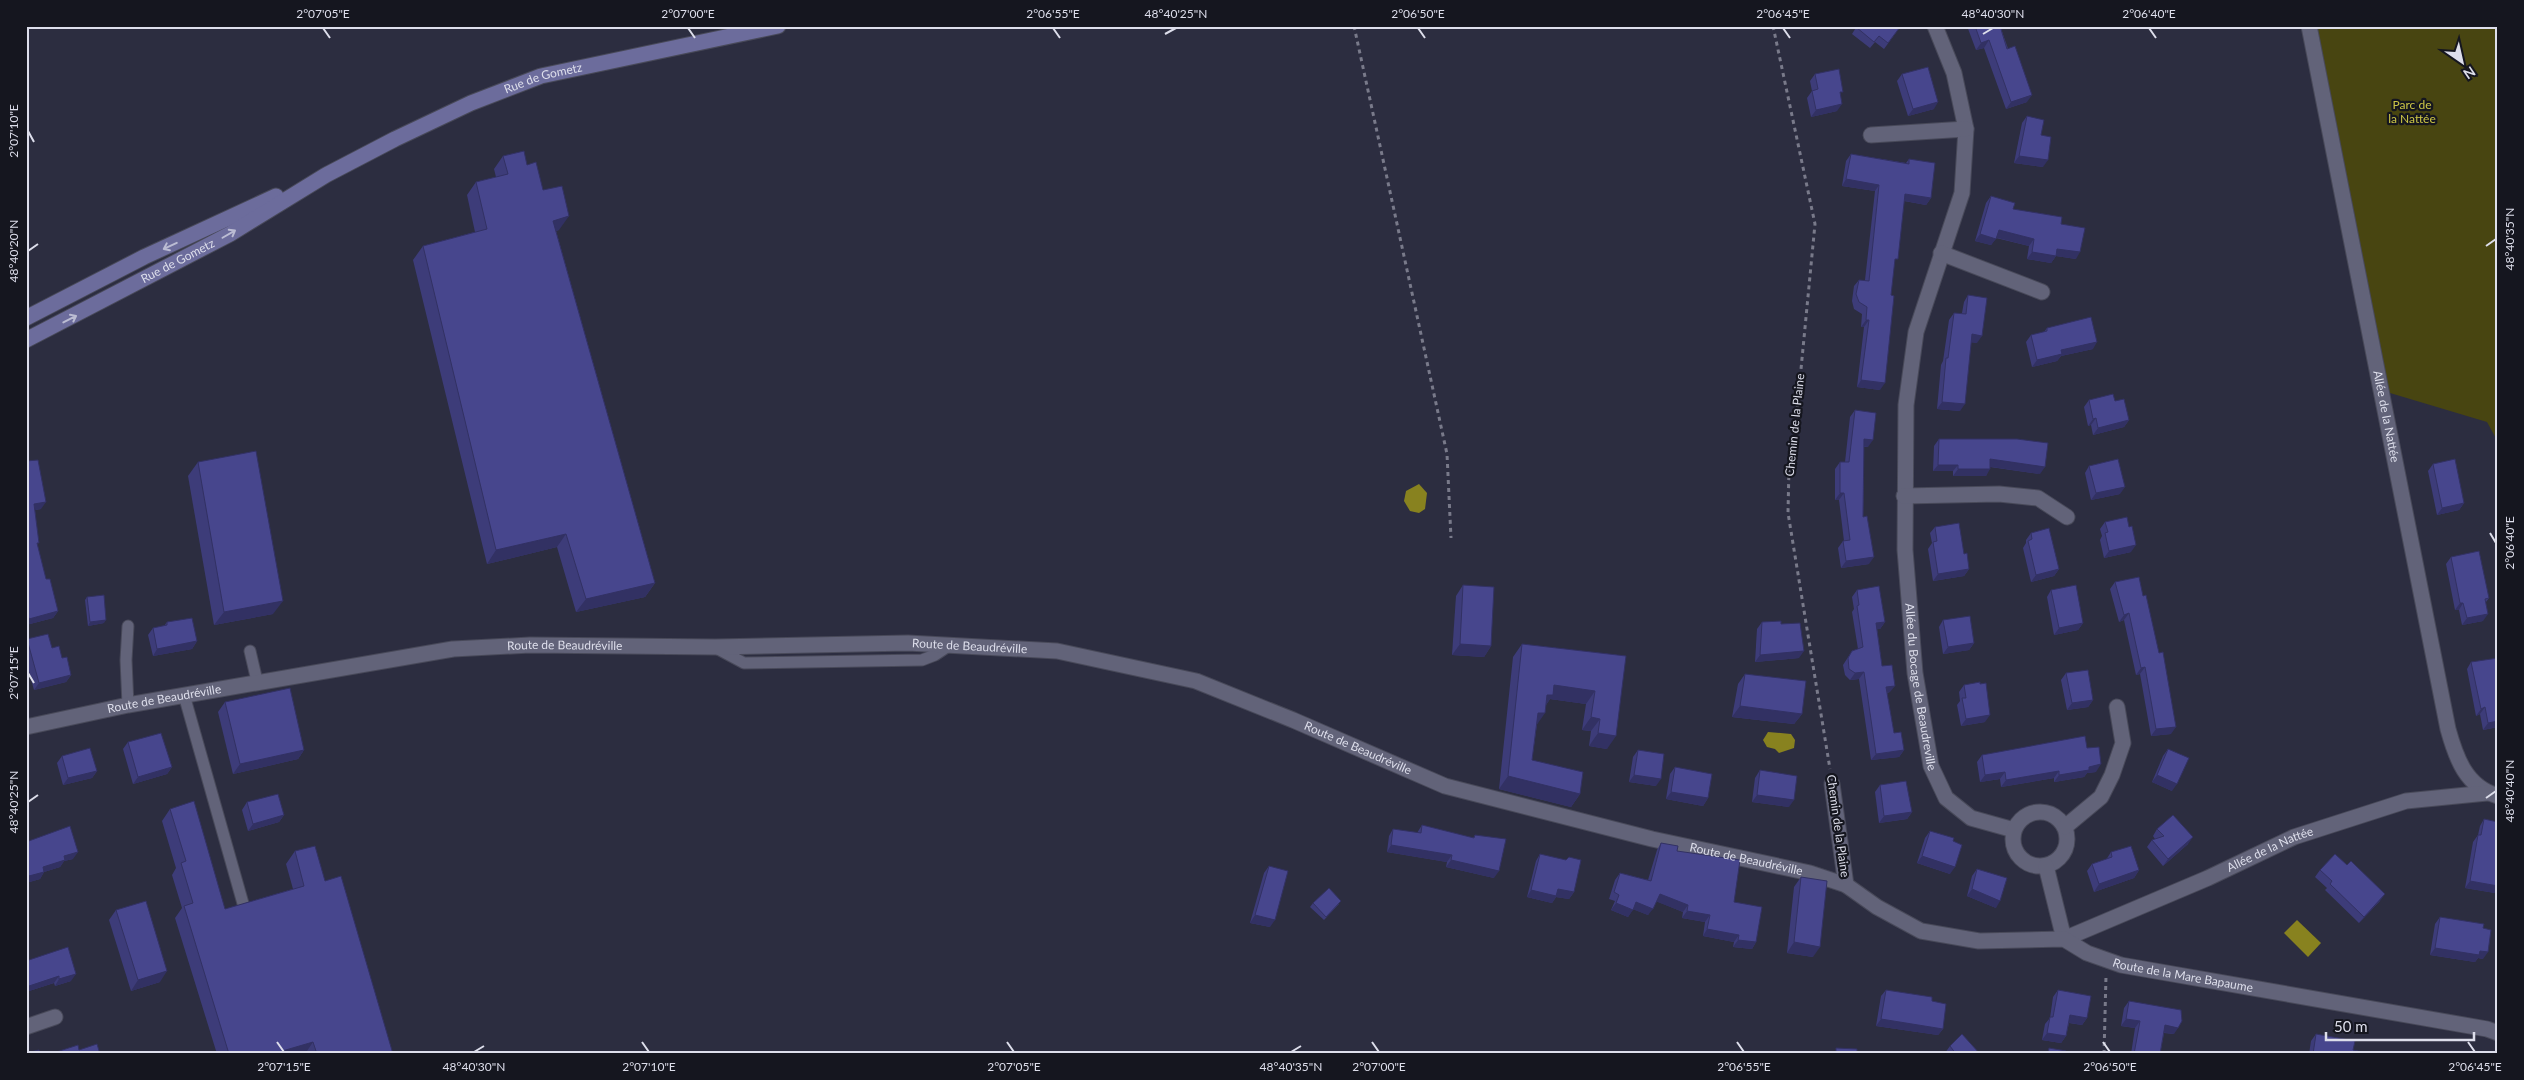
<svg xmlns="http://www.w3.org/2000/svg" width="2524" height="1080" font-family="Lato,sans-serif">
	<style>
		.green { fill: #484511 }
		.water { fill: #88821f }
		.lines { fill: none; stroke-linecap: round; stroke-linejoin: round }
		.service-casing { stroke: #484959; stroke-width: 13 }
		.minor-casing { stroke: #484959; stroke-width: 17 }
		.tertiary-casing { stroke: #484959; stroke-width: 17 }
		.secondary-casing { stroke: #484959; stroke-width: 17 }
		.path { stroke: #797a8a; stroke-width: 3; stroke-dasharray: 4 4; stroke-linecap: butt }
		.service { stroke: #626379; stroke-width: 11 }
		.minor { stroke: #626379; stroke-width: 15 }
		.tertiary { stroke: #626379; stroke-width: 15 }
		.secondary { stroke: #6c6c9c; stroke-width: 15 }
		.wall { fill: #3d3c79 }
		.shaded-wall { fill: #323163 }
		.building { fill: #47468d; stroke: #323163 }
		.oneway { stroke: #bbbcd3 }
		.ticks { fill: none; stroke: #dddeeb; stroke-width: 2 }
		.labels { text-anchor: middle; stroke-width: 4.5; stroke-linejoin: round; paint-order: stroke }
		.street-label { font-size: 12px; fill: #dddeeb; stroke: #15161f }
		.park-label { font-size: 12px; fill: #cdc646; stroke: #15161f }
		.neatline { fill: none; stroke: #dddeeb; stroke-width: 2 }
		.ticks-label { font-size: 12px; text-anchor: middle; fill: #dddeeb }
	</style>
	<rect width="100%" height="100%" fill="#2c2d40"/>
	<path class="green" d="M 2309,26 L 2498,26 L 2498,442 L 2487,422 L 2380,390 Z"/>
	<g class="water">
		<path d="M 1419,484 L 1427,493 L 1425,509 L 1419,513 L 1410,511 L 1404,501 L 1406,491 Z"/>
		<path d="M 1768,732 L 1791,734 L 1795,740 L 1794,748 L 1779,753 L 1775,749 L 1767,747 L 1763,740 Z"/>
		<path d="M 2297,920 L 2321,943 L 2308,957 L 2284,933 Z"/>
	</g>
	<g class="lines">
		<g class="service-casing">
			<g id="service">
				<path d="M 716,648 L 744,663 L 922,660 L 935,655 L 950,645"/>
				<path d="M 250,651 L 257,681"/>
				<path d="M 184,695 L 244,907"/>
				<path d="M 128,705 L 126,660 L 128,626"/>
			</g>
		</g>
		<g class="minor-casing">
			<g id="minor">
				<path id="s1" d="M 1935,26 L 1954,73 L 1966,129 L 1962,193 L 1916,332 L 1906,405 L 1905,550 L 1915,673 L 1931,766 L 1946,798 L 1971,818 L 2014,830"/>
				<path id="s2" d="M 2309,26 L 2448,729 C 2456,758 2466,787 2498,796"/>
				<path d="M 1871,135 L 1966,129"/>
				<path d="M 1941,253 L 2042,292"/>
				<path d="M 1904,496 L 1999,494 L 2038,498 L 2067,517"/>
				<path d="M 1832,784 L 1846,885"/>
				<circle cx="2040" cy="839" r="27"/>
				<path d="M 2065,827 L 2101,797 L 2112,775 L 2123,743 L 2117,707"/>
				<path id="s3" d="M 2046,866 L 2064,939 L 2208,878 L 2294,837 L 2406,801 L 2487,793"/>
				<path d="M 26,1027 L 55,1017"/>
			</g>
		</g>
		<g class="tertiary-casing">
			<g id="tertiary">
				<path id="s4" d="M 26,727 L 128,705 L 453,649 L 530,645 L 715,647 L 908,643 L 1057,651 L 1196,681 L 1293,720 L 1445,786 L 1652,839 L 1810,873 L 1846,885 L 1877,907 L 1921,931 L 1979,941 L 2064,939 L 2087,953 L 2121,965 L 2487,1029 L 2498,1033"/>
			</g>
		</g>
		<g class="secondary-casing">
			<g id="secondary">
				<path d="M 26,318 L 144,257 L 276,196"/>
				<path id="s5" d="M 26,340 L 230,234 L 326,175 L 395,139 L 471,103 L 541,76 L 778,26"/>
			</g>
		</g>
		<g class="path">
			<path d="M 1354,26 L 1447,454 L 1451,538"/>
			<path d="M 1773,26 L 1815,224 L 1796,421 L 1789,467 L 1788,513 L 1830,769"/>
			<path d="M 2104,1054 L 2106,976"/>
		</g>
		<use href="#service" class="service"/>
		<use href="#minor" class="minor"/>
		<use href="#tertiary" class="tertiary"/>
		<use href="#secondary" class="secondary"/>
	</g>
	<g class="wall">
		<path d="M 1857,26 L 1900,27 L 1884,49 L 1875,42 L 1870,48 L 1852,34 Z"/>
		<path d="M 1967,26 L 2000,26 L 2027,102 L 2006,109 L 1984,48 L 1976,50 Z"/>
		<path d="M 1815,74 L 1840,95 L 1837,111 L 1811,117 L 1807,98 L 1812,91 L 1810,81 Z"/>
		<path d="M 1902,74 L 1934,109 L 1908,116 L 1897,81 Z"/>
		<path d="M 2027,116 L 2041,135 L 2043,167 L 2014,163 L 2022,123 Z"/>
		<path d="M 1851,154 L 1906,163 L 1909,159 L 1931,198 L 1926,205 L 1904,201 L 1894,264 L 1880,390 L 1857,387 L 1864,327 L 1861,327 L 1862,314 L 1854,309 L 1852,301 L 1854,286 L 1859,280 L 1865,280 L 1875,191 L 1842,186 L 1846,161 Z"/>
		<path d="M 503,156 L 527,165 L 543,190 L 559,230 L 556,231 L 655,583 L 645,597 L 576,612 L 557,547 L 487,564 L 413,260 L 423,246 L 475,232 L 467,195 L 476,182 L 496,177 L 494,169 Z"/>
		<path d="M 1991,196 L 2013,209 L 2061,224 L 2076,259 L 2056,256 L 2051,263 L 2027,259 L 2029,246 L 1996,238 L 1991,245 L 1975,241 L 1986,203 Z"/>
		<path d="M 1968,295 L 1977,343 L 1971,342 L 1960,411 L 1937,409 L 1941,365 L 1943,361 L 1949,320 L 1954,313 L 1962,313 L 1964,302 Z"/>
		<path d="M 2047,328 L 2093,349 L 2061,356 L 2057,361 L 2032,367 L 2026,342 L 2031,335 L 2044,332 Z"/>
		<path d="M 2089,400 L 2115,401 L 2129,420 L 2124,427 L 2093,435 L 2091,425 L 2088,426 L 2084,407 Z"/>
		<path d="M 1855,410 L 1868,447 L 1864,447 L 1863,517 L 1869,564 L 1841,568 L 1838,548 L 1843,541 L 1844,541 L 1839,500 L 1835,500 L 1835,469 L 1840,462 L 1845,462 L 1850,417 Z"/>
		<path d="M 1939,439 L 2040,474 L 1990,467 L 1986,476 L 1953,476 L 1953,471 L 1933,471 L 1934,446 Z"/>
		<path d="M 26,461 L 41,509 L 35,510 L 37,545 L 46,579 L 58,611 L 53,618 L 26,625 Z"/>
		<path d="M 198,462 L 273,614 L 214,625 L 188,476 Z"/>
		<path d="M 2433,464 L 2464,503 L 2459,510 L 2437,515 L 2428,471 Z"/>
		<path d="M 2089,466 L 2120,494 L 2091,500 L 2085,473 Z"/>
		<path d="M 2105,522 L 2129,527 L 2131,552 L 2104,558 L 2100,540 L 2102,536 L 2100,529 Z"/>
		<path d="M 1935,527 L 1964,554 L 1969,569 L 1964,576 L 1933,581 L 1928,549 L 1932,543 L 1930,533 Z"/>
		<path d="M 2031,533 L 2059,569 L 2054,576 L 2031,582 L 2023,548 L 2026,543 L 2026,540 Z"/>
		<path d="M 2451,557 L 2489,598 L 2486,602 L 2483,621 L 2462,625 L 2459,610 L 2455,610 L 2446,564 Z"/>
		<path d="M 2139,577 L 2171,734 L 2151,736 L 2140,674 L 2136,675 L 2124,620 L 2119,622 L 2110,589 L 2115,582 Z"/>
		<path d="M 1463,585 L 1491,646 L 1484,657 L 1452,655 L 1456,596 Z"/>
		<path d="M 1857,590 L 1885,622 L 1880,629 L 1877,629 L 1882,666 L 1890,692 L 1887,693 L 1894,733 L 1904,750 L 1899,757 L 1871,760 L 1859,679 L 1850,680 L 1845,675 L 1843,665 L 1852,651 L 1858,649 L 1852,612 L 1854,609 L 1852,597 Z"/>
		<path d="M 2051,590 L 2083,623 L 2078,630 L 2054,635 L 2047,597 Z"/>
		<path d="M 87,597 L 104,623 L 88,626 L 85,600 Z"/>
		<path d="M 1943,620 L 1974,643 L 1969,650 L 1943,654 L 1939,627 Z"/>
		<path d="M 167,622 L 197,641 L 192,649 L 153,656 L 148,635 L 153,628 L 164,626 Z"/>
		<path d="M 1762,622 L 1799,658 L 1755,662 L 1757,629 Z"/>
		<path d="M 27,639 L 62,658 L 71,675 L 66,682 L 34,690 L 26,661 L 26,641 Z"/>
		<path d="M 1522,644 L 1626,656 L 1607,749 L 1589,746 L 1591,731 L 1582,730 L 1586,704 L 1550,699 L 1546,705 L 1537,724 L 1532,760 L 1580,794 L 1571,807 L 1499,789 L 1513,657 Z"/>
		<path d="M 2471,662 L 2498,727 L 2483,730 L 2480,714 L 2476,716 L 2467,669 Z"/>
		<path d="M 2066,673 L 2093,700 L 2088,707 L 2067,710 L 2061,680 Z"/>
		<path d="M 1745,674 L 1802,714 L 1794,724 L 1732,717 L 1738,684 Z"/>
		<path d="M 1964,685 L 1985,722 L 1961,726 L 1957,705 L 1960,701 L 1959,692 Z"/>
		<path d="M 225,702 L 304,750 L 298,759 L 233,774 L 218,712 Z"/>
		<path d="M 128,742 L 172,767 L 167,774 L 133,784 L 123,749 Z"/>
		<path d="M 2087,748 L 2096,772 L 2087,773 L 2084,777 L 2054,782 L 2054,778 L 2001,787 L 2000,779 L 1980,782 L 1977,762 L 1982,755 Z"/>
		<path d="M 2168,749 L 2172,791 L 2152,782 L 2163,756 Z"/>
		<path d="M 1638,750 L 1656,786 L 1629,782 L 1633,757 Z"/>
		<path d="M 62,756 L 97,771 L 92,778 L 63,785 L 57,763 Z"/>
		<path d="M 1675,767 L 1708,798 L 1703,806 L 1666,799 L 1670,774 Z"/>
		<path d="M 1760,770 L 1789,807 L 1752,802 L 1755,778 Z"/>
		<path d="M 1880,785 L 1912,812 L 1907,819 L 1879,823 L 1875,792 Z"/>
		<path d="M 247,802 L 284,815 L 279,822 L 248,831 L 242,810 Z"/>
		<path d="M 170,809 L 225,909 L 293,889 L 286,864 L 295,851 L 325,881 L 393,1054 L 217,1054 L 175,918 L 182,908 L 172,875 L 176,868 L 162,821 Z"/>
		<path d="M 2484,819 L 2498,822 L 2498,889 L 2495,893 L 2465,888 L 2473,842 L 2478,835 L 2480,826 Z"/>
		<path d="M 1422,825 L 1473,838 L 1475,835 L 1494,878 L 1446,867 L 1447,862 L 1387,852 L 1389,836 L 1393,829 L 1417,833 Z"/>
		<path d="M 2157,829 L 2188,844 L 2163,866 L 2147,847 L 2152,840 L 2155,839 L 2153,836 Z"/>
		<path d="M 1930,831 L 1953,841 L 1950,874 L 1917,863 L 1925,838 Z"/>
		<path d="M 26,842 L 73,859 L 64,861 L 60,867 L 44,872 L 40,879 L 26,883 Z"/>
		<path d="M 1661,843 L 1677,851 L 1734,902 L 1756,942 L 1752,949 L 1733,947 L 1734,942 L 1703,936 L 1705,922 L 1682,918 L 1683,912 L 1656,901 L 1648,915 L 1633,909 L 1628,917 L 1611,910 L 1615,901 L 1609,899 L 1615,880 L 1620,873 L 1648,880 L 1657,850 Z"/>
		<path d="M 2111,852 L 2139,870 L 2134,878 L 2094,892 L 2087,871 L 2092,864 L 2106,860 Z"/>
		<path d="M 1540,854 L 1574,892 L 1569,899 L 1556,897 L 1552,903 L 1527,897 L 1536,861 Z"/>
		<path d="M 1269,866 L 1270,927 L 1250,923 L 1264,873 Z"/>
		<path d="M 1977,869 L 1996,908 L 1967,896 L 1972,876 Z"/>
		<path d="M 2320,870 L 2380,901 L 2359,923 L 2325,890 L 2327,888 L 2315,877 Z"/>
		<path d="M 1801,877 L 1813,957 L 1787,953 L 1794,887 Z"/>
		<path d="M 1313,903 L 1339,904 L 1324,920 L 1310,907 Z"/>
		<path d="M 116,910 L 160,982 L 131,991 L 109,920 Z"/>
		<path d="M 2440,917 L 2483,928 L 2483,959 L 2478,958 L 2475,962 L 2430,955 L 2435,924 Z"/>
		<path d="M 26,961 L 71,981 L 55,986 L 54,983 L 26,992 Z"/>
		<path d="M 1886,990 L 1932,1001 L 1943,1029 L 1938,1035 L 1876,1026 L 1881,996 Z"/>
		<path d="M 2058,990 L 2087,1018 L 2082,1025 L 2069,1023 L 2066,1036 L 2061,1043 L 2042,1040 L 2045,1024 L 2050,1018 L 2053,997 Z"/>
		<path d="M 2129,1001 L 2174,1034 L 2164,1033 L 2160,1054 L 2131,1054 L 2135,1028 L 2121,1026 L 2124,1008 Z"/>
		<path d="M 2316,1034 L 2353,1050 L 2374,1054 L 2309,1054 L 2311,1041 Z"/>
		<path d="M 1950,1046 L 1980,1054 L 1945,1054 L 1945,1053 Z"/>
	</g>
	<g class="shaded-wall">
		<path d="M 1989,40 L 1984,48 L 1976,50 L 1981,43 Z"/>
		<path d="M 2032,95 L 2027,102 L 2006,109 L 2011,102 Z"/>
		<path d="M 1938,102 L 1934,109 L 1908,116 L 1913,109 Z"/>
		<path d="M 1842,104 L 1837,111 L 1811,117 L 1816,110 Z"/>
		<path d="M 2019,156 L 2048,160 L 2043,167 L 2014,163 Z"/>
		<path d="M 1846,179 L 1879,185 L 1875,191 L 1842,186 Z"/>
		<path d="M 1905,194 L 1931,198 L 1926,205 L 1900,200 Z"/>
		<path d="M 569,216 L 559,230 L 543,234 L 553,221 Z"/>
		<path d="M 1999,230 L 2034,239 L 2029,246 L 1994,237 Z"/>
		<path d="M 1980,234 L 1996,239 L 1991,245 L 1975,241 Z"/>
		<path d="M 2057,249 L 2080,252 L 2076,259 L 2056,256 L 2051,263 L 2027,259 L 2032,252 Z"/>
		<path d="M 1866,320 L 1869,320 L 1864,327 L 1861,327 Z"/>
		<path d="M 1972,334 L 1982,336 L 1977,343 L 1967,342 Z"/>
		<path d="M 2097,342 L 2093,349 L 2061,356 L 2057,361 L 2032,367 L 2037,360 L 2061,350 Z"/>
		<path d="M 1861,380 L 1885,383 L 1880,390 L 1857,387 Z"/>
		<path d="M 1942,402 L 1965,404 L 1960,411 L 1937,409 Z"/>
		<path d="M 2096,418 L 2091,425 L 2088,426 L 2093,419 Z"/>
		<path d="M 2129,420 L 2124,427 L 2093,435 L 2098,428 Z"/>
		<path d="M 1864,439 L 1873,440 L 1868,447 L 1859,446 Z"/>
		<path d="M 1990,459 L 2045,467 L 2040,474 L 1985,466 Z"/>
		<path d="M 1938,465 L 1958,465 L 1953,471 L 1933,471 Z"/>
		<path d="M 1958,469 L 1990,469 L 1986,476 L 1953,476 Z"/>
		<path d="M 2125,487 L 2120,494 L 2091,500 L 2096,493 Z"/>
		<path d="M 1840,493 L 1844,493 L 1839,500 L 1835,500 Z"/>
		<path d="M 46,502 L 41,509 L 29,511 L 34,504 Z"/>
		<path d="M 2464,503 L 2459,510 L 2437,515 L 2442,508 Z"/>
		<path d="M 566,534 L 557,547 L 487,564 L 496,550 Z"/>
		<path d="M 2136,545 L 2131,552 L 2104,558 L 2109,551 Z"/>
		<path d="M 1874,557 L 1869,564 L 1841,568 L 1846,561 Z"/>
		<path d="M 1969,569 L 1964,576 L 1933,581 L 1938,574 Z"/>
		<path d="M 2059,569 L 2054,576 L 2031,582 L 2036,575 Z"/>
		<path d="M 655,583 L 645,597 L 576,612 L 586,599 Z"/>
		<path d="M 283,601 L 273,614 L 214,625 L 224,612 Z"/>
		<path d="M 2460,603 L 2463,603 L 2459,610 L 2455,610 Z"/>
		<path d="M 58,611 L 53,618 L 26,625 L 26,623 L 29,619 Z"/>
		<path d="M 2129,613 L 2124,620 L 2119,622 L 2124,615 Z"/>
		<path d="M 2488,614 L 2483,621 L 2462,625 L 2467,618 Z"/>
		<path d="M 106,620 L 104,623 L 88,626 L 90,622 Z"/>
		<path d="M 1885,622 L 1880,629 L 1871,630 L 1876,623 Z"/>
		<path d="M 2083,623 L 2078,630 L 2054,635 L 2059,628 Z"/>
		<path d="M 197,641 L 192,649 L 153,656 L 157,649 Z"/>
		<path d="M 1974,643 L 1969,650 L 1943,654 L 1948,647 Z"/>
		<path d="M 1460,644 L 1491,646 L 1484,657 L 1452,655 Z"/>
		<path d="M 1804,651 L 1799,658 L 1755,662 L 1760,655 Z"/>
		<path d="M 2145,667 L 2140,674 L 2136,675 L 2141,668 Z"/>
		<path d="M 1864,672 L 1859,679 L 1850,680 L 1855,673 Z"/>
		<path d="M 71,675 L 66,682 L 34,690 L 39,683 Z"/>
		<path d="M 1554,685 L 1595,691 L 1586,704 L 1550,699 L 1544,708 L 1538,707 Z"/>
		<path d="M 1895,686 L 1890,692 L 1882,693 L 1886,687 Z"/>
		<path d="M 2093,700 L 2088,707 L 2067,710 L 2072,703 Z"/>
		<path d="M 1740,706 L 1802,714 L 1794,724 L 1732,717 Z"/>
		<path d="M 2485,707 L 2480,714 L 2476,716 L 2481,709 Z"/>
		<path d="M 1538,713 L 1545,713 L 1536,726 Z"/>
		<path d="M 1990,715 L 1985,722 L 1961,726 L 1966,719 Z"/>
		<path d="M 1591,717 L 1600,719 L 1591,731 L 1582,730 Z"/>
		<path d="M 2498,721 L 2498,727 L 2483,730 L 2488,723 Z"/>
		<path d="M 2176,727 L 2171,734 L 2151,736 L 2156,729 Z"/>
		<path d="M 1598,733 L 1616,736 L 1607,749 L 1589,746 Z"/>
		<path d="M 304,750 L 298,759 L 233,774 L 240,764 Z"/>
		<path d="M 1904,750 L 1899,757 L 1871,760 L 1876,754 Z"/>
		<path d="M 2101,764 L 2096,772 L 2087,773 L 2084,777 L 2054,782 L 2059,775 L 2089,767 Z"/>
		<path d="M 172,767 L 167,774 L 133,784 L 138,777 Z"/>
		<path d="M 97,771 L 92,778 L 63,785 L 68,778 Z"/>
		<path d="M 2059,771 L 2054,778 L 2001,787 L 2006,780 Z"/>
		<path d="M 2005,772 L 2000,779 L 1980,782 L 1985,775 Z"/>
		<path d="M 1634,775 L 1661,779 L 1656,786 L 1629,782 Z"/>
		<path d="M 2157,775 L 2177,784 L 2172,791 L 2152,782 Z"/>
		<path d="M 1508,776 L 1580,794 L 1571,807 L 1499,789 Z"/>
		<path d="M 1671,792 L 1708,798 L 1703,806 L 1666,799 Z"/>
		<path d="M 1757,795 L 1794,800 L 1789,807 L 1752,802 Z"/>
		<path d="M 1912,812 L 1907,819 L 1879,823 L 1884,816 Z"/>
		<path d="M 284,815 L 279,822 L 248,831 L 253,824 Z"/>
		<path d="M 2193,837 L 2188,844 L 2163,866 L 2168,859 Z"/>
		<path d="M 1391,845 L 1452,855 L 1447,862 L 1387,852 Z"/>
		<path d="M 78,852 L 73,859 L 64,861 L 60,867 L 44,872 L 40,879 L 26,883 L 26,880 L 29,876 L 43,867 L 64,856 Z"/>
		<path d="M 1922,856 L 1955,867 L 1950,874 L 1917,863 Z"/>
		<path d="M 1451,860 L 1499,871 L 1494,878 L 1446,867 Z"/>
		<path d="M 2139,870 L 2134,878 L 2094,892 L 2099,884 Z"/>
		<path d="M 2470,881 L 2498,886 L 2498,889 L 2495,893 L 2465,888 Z"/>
		<path d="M 1558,889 L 1574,892 L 1569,899 L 1556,897 L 1552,903 L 1527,897 L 1531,890 Z"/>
		<path d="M 1972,889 L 2000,901 L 1996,908 L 1967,896 Z"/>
		<path d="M 1660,894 L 1688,905 L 1683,912 L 1655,901 Z"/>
		<path d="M 2385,894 L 2380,901 L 2359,923 L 2364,917 Z"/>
		<path d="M 1636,902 L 1653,909 L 1648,915 L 1632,909 Z"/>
		<path d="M 1616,903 L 1633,910 L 1628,917 L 1611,910 Z"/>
		<path d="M 1687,911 L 1710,915 L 1705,922 L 1682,918 Z"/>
		<path d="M 1255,915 L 1275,920 L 1270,927 L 1250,923 Z"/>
		<path d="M 1707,929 L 1739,935 L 1734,942 L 1703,936 Z"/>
		<path d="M 1738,940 L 1756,942 L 1752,949 L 1733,947 Z"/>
		<path d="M 1794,942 L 1820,947 L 1813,957 L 1787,953 Z"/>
		<path d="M 2435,948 L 2480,951 L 2488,952 L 2483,959 L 2478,958 L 2475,962 L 2430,955 Z"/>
		<path d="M 167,971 L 160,982 L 131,991 L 138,980 Z"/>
		<path d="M 76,974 L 71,981 L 55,986 L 59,979 Z"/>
		<path d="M 59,976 L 54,983 L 26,992 L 26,987 Z"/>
		<path d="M 2070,1015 L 2087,1018 L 2082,1025 L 2065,1022 Z"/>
		<path d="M 1881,1019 L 1943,1029 L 1938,1035 L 1876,1026 Z"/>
		<path d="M 2126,1019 L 2140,1021 L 2135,1028 L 2121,1026 Z"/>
		<path d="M 2165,1025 L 2178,1028 L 2174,1034 L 2160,1032 Z"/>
		<path d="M 2047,1033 L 2066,1036 L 2061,1043 L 2042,1040 Z"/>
		<path d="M 313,1042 L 305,1054 L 272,1054 Z"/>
	</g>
	<g class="building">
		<path d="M 1857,26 L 1900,26 L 1900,27 L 1888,43 L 1879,36 L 1874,42 L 1856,27 Z"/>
		<path d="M 1975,26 L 2000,26 L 2007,49 L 2015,46 L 2032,95 L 2011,102 L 1989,40 L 1981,43 Z"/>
		<path d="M 1928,67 L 1938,102 L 1913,109 L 1902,74 Z"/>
		<path d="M 1839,69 L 1843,92 L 1840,92 L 1842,104 L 1816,110 L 1812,91 L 1818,89 L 1815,74 Z"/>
		<path d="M 2027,116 L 2044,120 L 2041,135 L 2051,137 L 2048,160 L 2019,156 Z"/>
		<path d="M 524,151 L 527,165 L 536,162 L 543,190 L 562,186 L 569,216 L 553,221 L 655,583 L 586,599 L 566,534 L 496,550 L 423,246 L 487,229 L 476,182 L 508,174 L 503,156 Z"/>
		<path d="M 1851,154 L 1909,164 L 1909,159 L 1935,163 L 1931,198 L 1905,194 L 1898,259 L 1895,259 L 1891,295 L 1894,296 L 1885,383 L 1861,380 L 1869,320 L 1866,320 L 1867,307 L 1859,302 L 1856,294 L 1859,280 L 1869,281 L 1879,185 L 1846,179 Z"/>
		<path d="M 1991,196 L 2015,203 L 2013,209 L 2062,217 L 2061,224 L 2085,228 L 2080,252 L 2057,249 L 2056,256 L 2032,252 L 2034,239 L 1999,230 L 1996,239 L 1980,234 Z"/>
		<path d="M 1968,295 L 1987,298 L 1982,336 L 1972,334 L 1965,404 L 1942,402 L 1946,358 L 1948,358 L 1954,313 L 1966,314 Z"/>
		<path d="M 2091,317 L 2097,342 L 2061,350 L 2062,354 L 2037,360 L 2031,335 L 2047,331 L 2047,328 Z"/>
		<path d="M 2113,394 L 2115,401 L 2124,399 L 2129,420 L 2098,428 L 2096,418 L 2093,419 L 2089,400 Z"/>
		<path d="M 1855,410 L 1876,413 L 1873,440 L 1864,439 L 1863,517 L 1867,516 L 1874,557 L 1846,561 L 1843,541 L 1850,540 L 1844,493 L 1840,493 L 1840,462 L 1849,462 Z"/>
		<path d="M 1939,439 L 2017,439 L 2048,443 L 2045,467 L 1990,459 L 1990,469 L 1958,469 L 1958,465 L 1938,465 Z"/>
		<path d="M 256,451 L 283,601 L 224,612 L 198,462 Z"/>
		<path d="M 2118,459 L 2125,487 L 2096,493 L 2089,466 Z"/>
		<path d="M 2455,459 L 2464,503 L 2442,508 L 2433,464 Z"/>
		<path d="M 38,460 L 46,502 L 34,504 L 39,543 L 37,543 L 46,579 L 50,579 L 58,611 L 29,619 L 26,606 L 26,461 Z"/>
		<path d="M 2127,517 L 2129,527 L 2132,526 L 2136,545 L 2109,551 L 2105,533 L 2108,532 L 2105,522 Z"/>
		<path d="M 1959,523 L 1964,554 L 1967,553 L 1969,569 L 1938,574 L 1933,542 L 1937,541 L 1935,527 Z"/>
		<path d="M 2049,528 L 2059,569 L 2036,575 L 2028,541 L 2032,539 L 2031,533 Z"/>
		<path d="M 2479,551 L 2489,598 L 2485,599 L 2488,614 L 2467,618 L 2463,603 L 2460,603 L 2451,557 Z"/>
		<path d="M 2139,577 L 2143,596 L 2146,595 L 2159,653 L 2163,652 L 2176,727 L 2156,729 L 2145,667 L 2141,668 L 2129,613 L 2124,615 L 2115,582 Z"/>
		<path d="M 1463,585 L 1494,587 L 1491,646 L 1460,644 Z"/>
		<path d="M 2076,585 L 2083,623 L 2059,628 L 2051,590 Z"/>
		<path d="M 1879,586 L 1885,622 L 1876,623 L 1882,666 L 1892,665 L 1895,686 L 1886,687 L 1894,733 L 1901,732 L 1904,750 L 1876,754 L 1864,672 L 1855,673 L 1849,669 L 1848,658 L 1852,651 L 1863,647 L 1857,606 L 1859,605 L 1857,590 Z"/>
		<path d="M 104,595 L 106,620 L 90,622 L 87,597 Z"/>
		<path d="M 1970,616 L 1974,643 L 1948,647 L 1943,620 Z"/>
		<path d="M 192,618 L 197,641 L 157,649 L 153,628 L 167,625 L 167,622 Z"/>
		<path d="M 1781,621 L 1781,624 L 1800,623 L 1804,651 L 1760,655 L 1762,622 Z"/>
		<path d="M 48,634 L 52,648 L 59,646 L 62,658 L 67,657 L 71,675 L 39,683 L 27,639 Z"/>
		<path d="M 1522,644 L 1626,656 L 1616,736 L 1598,733 L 1600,719 L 1591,717 L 1595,691 L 1554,685 L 1553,695 L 1547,695 L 1545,713 L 1538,713 L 1532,760 L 1583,772 L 1580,794 L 1508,776 Z"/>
		<path d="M 2498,658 L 2498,721 L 2488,723 L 2485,707 L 2481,709 L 2471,662 Z"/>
		<path d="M 2088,670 L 2093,700 L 2072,703 L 2066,673 Z"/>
		<path d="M 1745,674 L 1806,681 L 1802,714 L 1740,706 Z"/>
		<path d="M 1980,682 L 1980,684 L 1986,683 L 1990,715 L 1966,719 L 1962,698 L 1966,698 L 1964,685 Z"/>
		<path d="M 290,688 L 304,750 L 240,764 L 225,702 Z"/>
		<path d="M 161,733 L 172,767 L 138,777 L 128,742 Z"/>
		<path d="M 2085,736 L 2087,748 L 2099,747 L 2101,764 L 2089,767 L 2089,770 L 2059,775 L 2059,771 L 2006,780 L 2005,772 L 1985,775 L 1982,755 Z"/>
		<path d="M 90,748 L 97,771 L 68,778 L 62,756 Z"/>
		<path d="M 2168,749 L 2189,758 L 2177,784 L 2157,775 Z"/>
		<path d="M 1638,750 L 1664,754 L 1661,779 L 1634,775 Z"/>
		<path d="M 1675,767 L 1712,774 L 1708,798 L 1671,792 Z"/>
		<path d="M 1760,770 L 1797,776 L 1794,800 L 1757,795 Z"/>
		<path d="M 1906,781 L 1912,812 L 1884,816 L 1880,785 Z"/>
		<path d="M 278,794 L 284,815 L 253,824 L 247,802 Z"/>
		<path d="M 194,801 L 225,909 L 304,886 L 295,851 L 315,846 L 325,881 L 341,876 L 393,1054 L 317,1054 L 313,1042 L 272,1054 L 229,1054 L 184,906 L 193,903 L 181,863 L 186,861 L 170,809 Z"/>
		<path d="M 2173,815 L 2193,837 L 2168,859 L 2152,840 L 2164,836 L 2157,829 Z"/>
		<path d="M 2484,819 L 2498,822 L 2498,886 L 2470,881 L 2478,835 L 2481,835 Z"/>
		<path d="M 1422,825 L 1474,838 L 1475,835 L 1506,839 L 1499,871 L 1451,860 L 1452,855 L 1391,845 L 1393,829 L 1421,833 Z"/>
		<path d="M 70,826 L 78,852 L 64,856 L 65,860 L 43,867 L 44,872 L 29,876 L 26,869 L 26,842 Z"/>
		<path d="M 1930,831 L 1954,838 L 1953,841 L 1962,845 L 1955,867 L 1922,856 Z"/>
		<path d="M 1661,843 L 1678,846 L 1677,851 L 1740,860 L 1734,902 L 1762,907 L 1756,942 L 1738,940 L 1739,935 L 1707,929 L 1710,915 L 1687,911 L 1688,905 L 1660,894 L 1653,909 L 1636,902 L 1633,910 L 1616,903 L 1619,895 L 1614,892 L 1620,873 L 1651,881 Z"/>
		<path d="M 2131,846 L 2139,870 L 2099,884 L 2092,864 L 2112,857 L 2111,852 Z"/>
		<path d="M 1540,854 L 1566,860 L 1569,857 L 1581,860 L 1574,892 L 1558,889 L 1556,896 L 1531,890 Z"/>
		<path d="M 2335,854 L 2347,865 L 2351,861 L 2385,894 L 2364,917 L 2330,884 L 2332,881 L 2320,870 Z"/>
		<path d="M 1269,866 L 1288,871 L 1275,920 L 1255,915 Z"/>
		<path d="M 1977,869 L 2007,878 L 2000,901 L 1972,889 Z"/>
		<path d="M 1801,877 L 1827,881 L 1820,947 L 1794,942 Z"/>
		<path d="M 1329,888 L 1341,901 L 1326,917 L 1313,903 Z"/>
		<path d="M 146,901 L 167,971 L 138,980 L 116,910 Z"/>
		<path d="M 2440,917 L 2484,924 L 2483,928 L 2491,930 L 2488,952 L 2480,951 L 2479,955 L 2435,948 Z"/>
		<path d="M 68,947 L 76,974 L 59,979 L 59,976 L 26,987 L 26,961 Z"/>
		<path d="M 1886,990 L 1932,997 L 1932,1001 L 1946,1004 L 1943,1029 L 1881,1019 Z"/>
		<path d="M 2058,990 L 2091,996 L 2087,1018 L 2070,1015 L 2066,1036 L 2047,1033 L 2050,1017 L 2053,1017 Z"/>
		<path d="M 2129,1001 L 2181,1010 L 2182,1021 L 2178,1028 L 2165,1025 L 2160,1054 L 2134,1054 L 2140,1021 L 2126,1019 Z"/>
		<path d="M 1962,1034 L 1980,1054 L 1956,1054 L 1950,1046 Z"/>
		<path d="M 2316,1034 L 2355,1041 L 2353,1050 L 2374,1054 L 2313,1054 Z"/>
		<path d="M 97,1044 L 100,1054 L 50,1054 L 78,1045 L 79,1050 Z"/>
		<path d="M 1836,1048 L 1857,1049 L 1857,1054 L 1836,1054 Z"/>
		<path d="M 2049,1048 L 2066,1051 L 2066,1054 L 2048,1054 Z"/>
		<path d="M 39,1050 L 40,1054 L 26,1054 L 26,1053 Z"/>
	</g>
	<defs><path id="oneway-shaft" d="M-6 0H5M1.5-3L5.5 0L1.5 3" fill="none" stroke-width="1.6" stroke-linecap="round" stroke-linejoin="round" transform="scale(1.25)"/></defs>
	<g class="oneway">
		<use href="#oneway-shaft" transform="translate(229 234) rotate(-30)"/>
		<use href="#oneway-shaft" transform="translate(170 246) rotate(155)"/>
		<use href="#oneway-shaft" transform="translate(70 319) rotate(-27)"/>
	</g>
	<path class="ticks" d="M 323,28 L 330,38M 688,28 L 695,38M 1053,28 L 1060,38M 1418,28 L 1425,38M 1783,28 L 1790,38M 2149,28 L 2156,38M 1165,34 L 1176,28M 1983,34 L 1993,28M 28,131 L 34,142M 2486,246 L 2496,239M 28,251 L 38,244M 2490,533 L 2496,543M 28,673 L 34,683M 2486,798 L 2496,791M 28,802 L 38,795M 277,1042 L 284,1052M 642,1042 L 649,1052M 1007,1042 L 1014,1052M 1372,1042 L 1379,1052M 1737,1042 L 1744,1052M 2103,1042 L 2110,1052M 2468,1042 L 2475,1052M 474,1052 L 484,1046M 1291,1052 L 1301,1046"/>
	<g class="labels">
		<g class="street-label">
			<text dy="4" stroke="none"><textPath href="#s5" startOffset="581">Rue de Gometz</textPath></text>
			<text dy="4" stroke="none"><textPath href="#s5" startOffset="171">Rue de Gometz</textPath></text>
			<text dy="4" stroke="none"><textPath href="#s2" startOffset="398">Allée de la Nattée</textPath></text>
			<text transform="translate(1795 425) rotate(-84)" y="4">Chemin de la Plaine</text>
			<text dy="4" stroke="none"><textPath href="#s4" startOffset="546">Route de Beaudréville</textPath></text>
			<text dy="4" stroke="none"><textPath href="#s4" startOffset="951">Route de Beaudréville</textPath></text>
			<text dy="4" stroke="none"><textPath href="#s1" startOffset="675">Allée du Bocage de Beaudreville</textPath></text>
			<text dy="4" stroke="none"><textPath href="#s4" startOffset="141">Route de Beaudréville</textPath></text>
			<text dy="4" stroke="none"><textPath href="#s4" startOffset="1356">Route de Beaudréville</textPath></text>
			<text transform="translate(1838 826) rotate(82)" y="4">Chemin de la Plaine</text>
			<text dy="4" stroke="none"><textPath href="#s3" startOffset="300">Allée de la Nattée</textPath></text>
			<text dy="4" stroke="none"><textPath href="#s4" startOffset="1761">Route de Beaudréville</textPath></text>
			<text dy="4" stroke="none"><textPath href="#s4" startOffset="2222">Route de la Mare Bapaume</textPath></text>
		</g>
		<g class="park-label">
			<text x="2412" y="109">Parc de<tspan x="2412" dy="14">la Nattée</tspan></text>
		</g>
	</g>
	<rect width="2524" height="1080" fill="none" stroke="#15161f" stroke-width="55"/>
	<g transform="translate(2462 62) rotate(146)" stroke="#15161f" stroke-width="4" paint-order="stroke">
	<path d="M0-4L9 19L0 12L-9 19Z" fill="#dddeeb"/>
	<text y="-8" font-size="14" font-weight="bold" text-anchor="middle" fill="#dddeeb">N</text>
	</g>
	<path d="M2326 1032v8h148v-8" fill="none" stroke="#dddeeb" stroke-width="2.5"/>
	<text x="2334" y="1032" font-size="15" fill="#dddeeb" stroke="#15161f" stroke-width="4" paint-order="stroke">50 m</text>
	<rect x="28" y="28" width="2468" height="1024" class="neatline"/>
	<g class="ticks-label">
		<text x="323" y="18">2°07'05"E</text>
		<text x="688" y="18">2°07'00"E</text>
		<text x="1053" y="18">2°06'55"E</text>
		<text x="1176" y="18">48°40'25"N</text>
		<text x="1418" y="18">2°06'50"E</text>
		<text x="1783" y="18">2°06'45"E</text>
		<text x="1993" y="18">48°40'30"N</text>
		<text x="2149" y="18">2°06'40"E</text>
		<text transform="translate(14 131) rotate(-90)" y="4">2°07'10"E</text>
		<text transform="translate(2510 239) rotate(-90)" y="4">48°40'35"N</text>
		<text transform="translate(14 251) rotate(-90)" y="4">48°40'20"N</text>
		<text transform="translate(2510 543) rotate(-90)" y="4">2°06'40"E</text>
		<text transform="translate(14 673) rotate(-90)" y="4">2°07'15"E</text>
		<text transform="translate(2510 791) rotate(-90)" y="4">48°40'40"N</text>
		<text transform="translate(14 802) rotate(-90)" y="4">48°40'25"N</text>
		<text x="284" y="1071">2°07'15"E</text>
		<text x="474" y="1071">48°40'30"N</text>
		<text x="649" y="1071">2°07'10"E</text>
		<text x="1014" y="1071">2°07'05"E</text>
		<text x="1291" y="1071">48°40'35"N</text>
		<text x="1379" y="1071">2°07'00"E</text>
		<text x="1744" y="1071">2°06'55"E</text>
		<text x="2110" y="1071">2°06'50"E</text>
		<text x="2475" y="1071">2°06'45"E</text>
	</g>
</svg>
